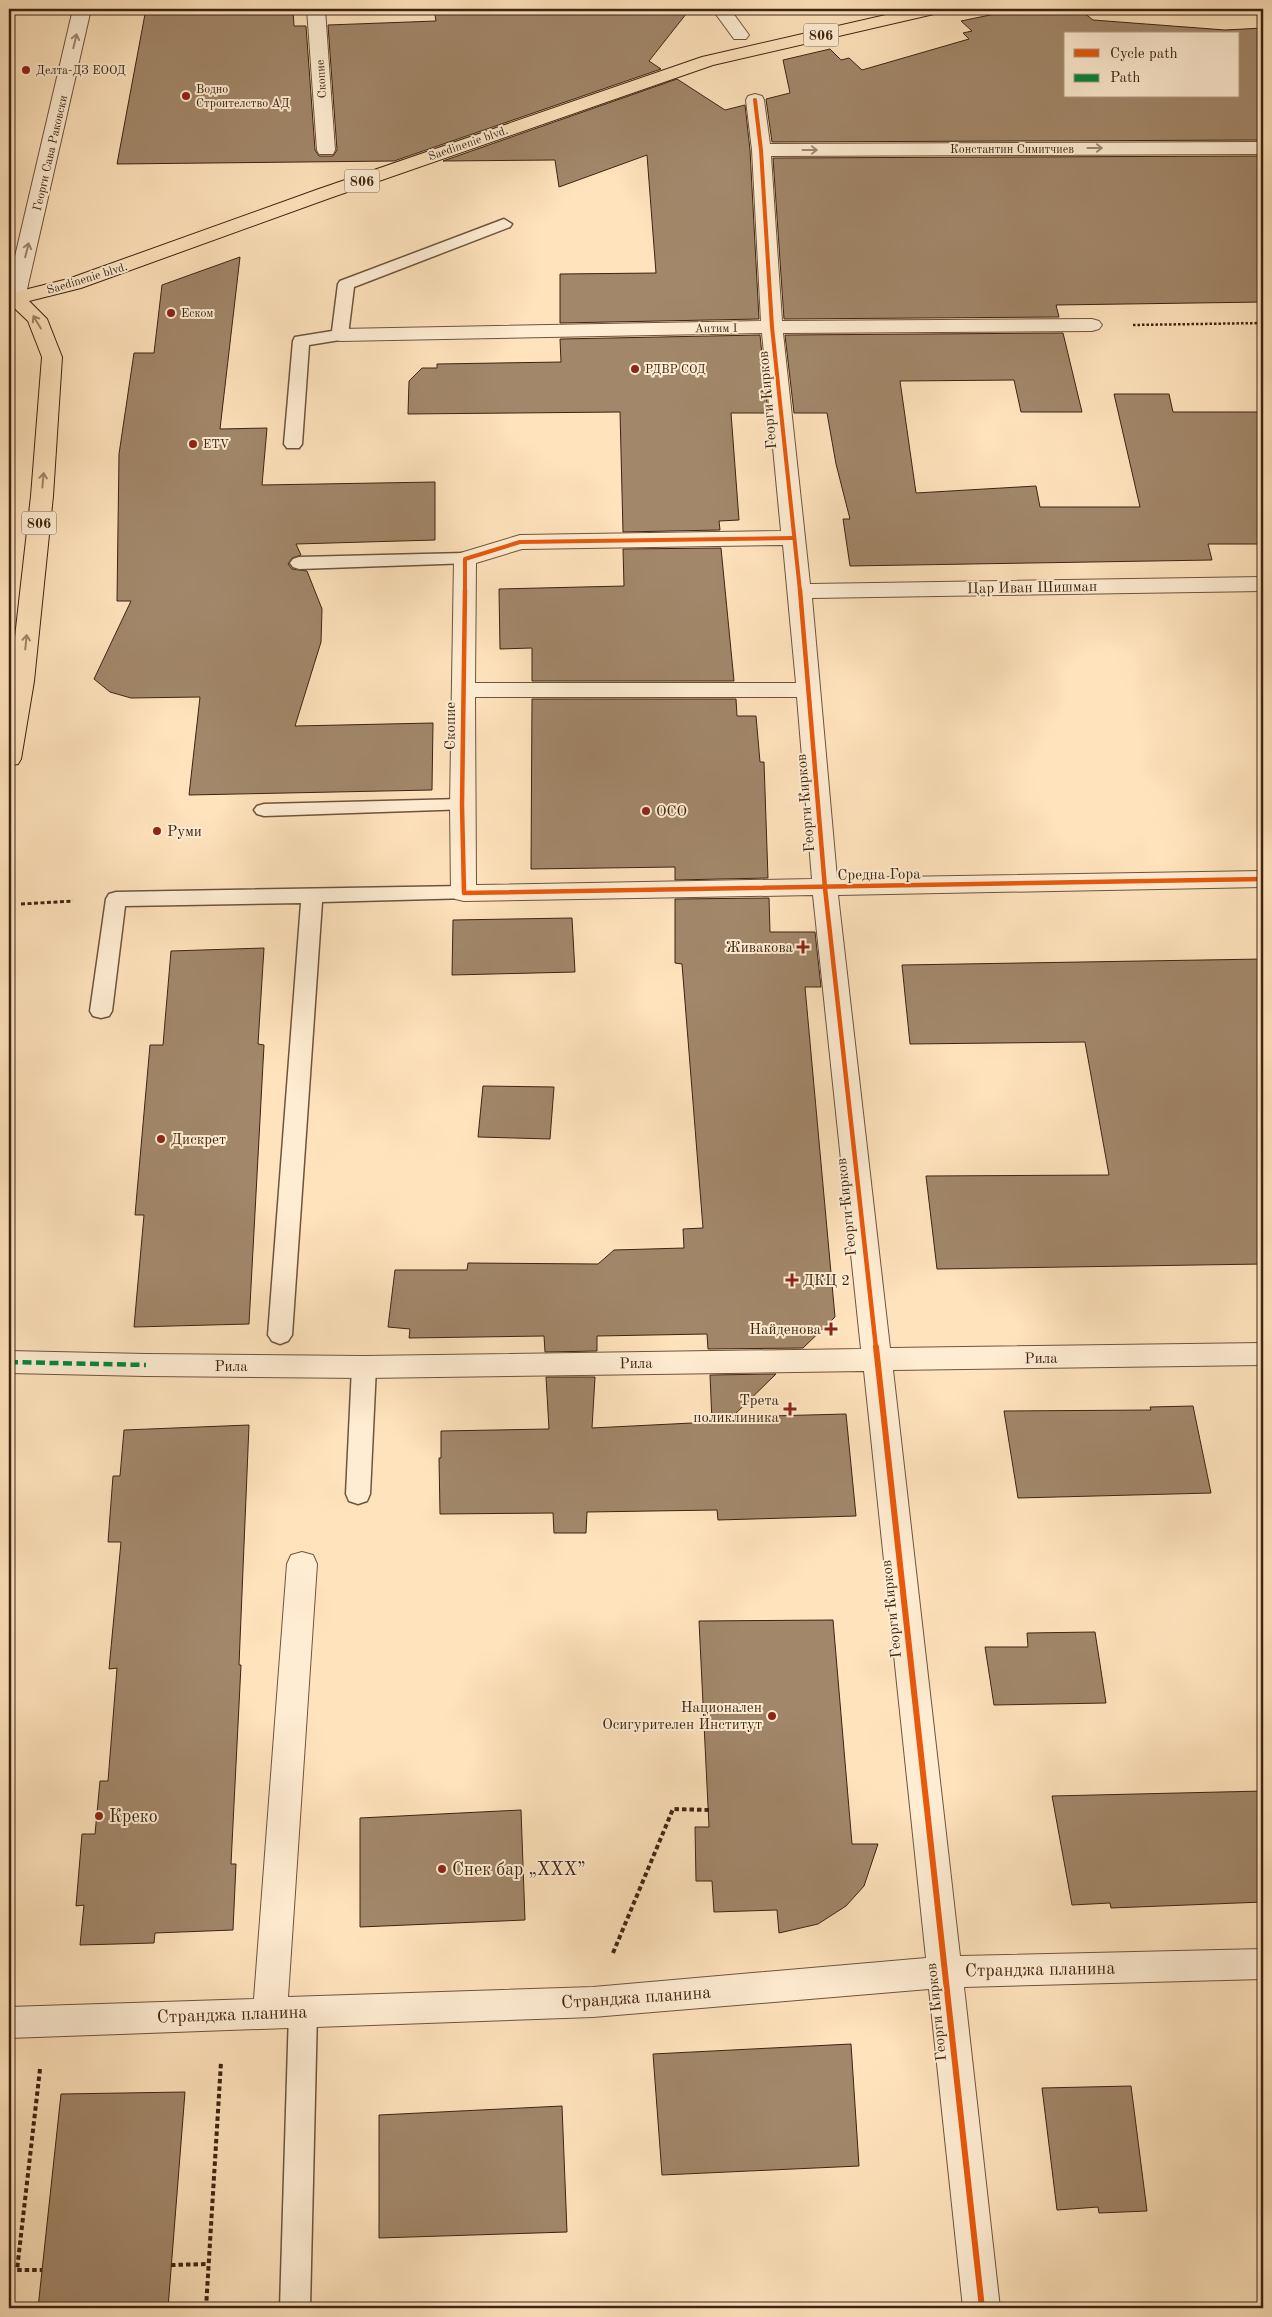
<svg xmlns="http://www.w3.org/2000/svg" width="1272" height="2317" font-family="'Old Standard TT',serif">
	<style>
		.building { fill: #a2876a; stroke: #3d2412; fill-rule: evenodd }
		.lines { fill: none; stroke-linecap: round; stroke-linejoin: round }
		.service-casing { stroke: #6e543c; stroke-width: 3 }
		.pedestrian-casing { stroke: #6e543c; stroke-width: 2 }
		.minor-casing { stroke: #6e543c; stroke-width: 2 }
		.primary-casing { stroke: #3d2412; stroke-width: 2 }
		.path-far2 { stroke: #3d2412; stroke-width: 2.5; stroke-dasharray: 2.5 2; stroke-linecap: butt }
		.path-far1 { stroke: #3d2412; stroke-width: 3; stroke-dasharray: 4 2.5; stroke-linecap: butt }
		.path { stroke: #3d2412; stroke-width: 4; stroke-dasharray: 4.5 3; stroke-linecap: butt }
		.service { fill: #ffedd3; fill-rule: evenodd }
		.pedestrian { fill: #ffedd3; fill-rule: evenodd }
		.minor { fill: #ffedd3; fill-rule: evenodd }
		.primary { fill: #ffe3bc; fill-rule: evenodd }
		.quiet { stroke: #00873e; stroke-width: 4.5; stroke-dasharray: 9 4.5; stroke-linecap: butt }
		.cycleway-far2-casing { stroke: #ffedd3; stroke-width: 6 }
		.cycleway-far1-casing { stroke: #ffedd3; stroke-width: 8 }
		.cycleway-casing { stroke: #ffedd3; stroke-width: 9 }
		.cycleway-far2 { stroke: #e8590c; stroke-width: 4 }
		.cycleway-far1 { stroke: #e8590c; stroke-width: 4.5 }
		.cycleway { stroke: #e8590c; stroke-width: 6 }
		.oneway { stroke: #9e8872 }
		.oneway2 { stroke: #9e8467 }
		.poi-dot { fill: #8f2418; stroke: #ffedd3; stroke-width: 2 }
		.labels { text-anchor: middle; stroke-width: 4; stroke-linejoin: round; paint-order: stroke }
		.far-poi-label { font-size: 12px; fill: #3d2412; stroke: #ffedd3; text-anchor: start }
		.far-street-label { font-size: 12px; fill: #3d2412; stroke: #ffedd3 }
		.shield { fill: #ffedd3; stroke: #77604c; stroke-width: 1 }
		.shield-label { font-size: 14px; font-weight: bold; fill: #3d2412 }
		.street-label { font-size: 15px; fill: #3d2412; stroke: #ffedd3 }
		.poi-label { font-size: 15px; fill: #3d2412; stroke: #ffedd3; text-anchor: start }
		.near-poi-label { font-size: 18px; fill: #3d2412; stroke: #ffedd3; text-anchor: start }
		.near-street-label { font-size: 18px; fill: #3d2412; stroke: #ffedd3 }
	</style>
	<rect width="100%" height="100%" fill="#ffe3bc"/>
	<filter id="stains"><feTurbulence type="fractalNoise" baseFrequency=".004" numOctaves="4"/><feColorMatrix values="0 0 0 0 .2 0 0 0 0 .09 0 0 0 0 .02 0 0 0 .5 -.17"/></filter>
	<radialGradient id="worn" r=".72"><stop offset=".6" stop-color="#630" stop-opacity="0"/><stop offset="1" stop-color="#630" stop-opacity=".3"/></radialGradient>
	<g class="building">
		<path d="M 168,9 L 293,9 L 294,26 L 306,26 L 315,150 L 319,156 L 333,156 L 337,150 L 328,25 L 436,21 L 434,9 L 690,9 L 649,61 L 661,69 L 394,161 L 117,164 L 145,14 L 168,12 Z"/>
		<path d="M 1019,9 L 1079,9 L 1093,20 L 1225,30 L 1263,28 L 1263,140 L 772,142 L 766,99 L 790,93 L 783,60 L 830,49 L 841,60 L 849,58 L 862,70 L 969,39 L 963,33 L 972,31 L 961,21 ZM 1066,34 L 1238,34 L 1238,96 L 1066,96 Z"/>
		<path d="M 677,79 L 725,110 L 745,105 L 750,150 L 759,319 L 560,323 L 560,274 L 656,273 L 647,155 L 559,187 L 555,160 L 443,161 Z"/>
		<path d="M 1263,156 L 1263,302 L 1056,305 L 1059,317 L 784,319 L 773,158 Z"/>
		<path d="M 240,257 L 220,429 L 267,428 L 262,485 L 435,482 L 435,540 L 296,544 L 301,555 L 292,558 L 288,564 L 292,569 L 307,571 L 322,609 L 321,642 L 295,726 L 433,723 L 432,790 L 189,795 L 200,697 L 131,698 L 110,692 L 94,679 L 131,601 L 117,601 L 119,454 L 134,353 L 154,353 L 162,285 Z"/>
		<path d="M 1063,333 L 1082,412 L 1021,412 L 1014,380 L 900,381 L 916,493 L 1036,486 L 1040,507 L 1140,507 L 1114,394 L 1169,394 L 1173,412 L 1263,412 L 1263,544 L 1208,544 L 1212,560 L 850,566 L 843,519 L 850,519 L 836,464 L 827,413 L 794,413 L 785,335 Z"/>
		<path d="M 760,335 L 768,413 L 731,413 L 739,520 L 719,521 L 720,530 L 623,532 L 620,412 L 408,414 L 409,381 L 422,368 L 437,368 L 437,364 L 561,362 L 560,339 Z"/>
		<path d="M 721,548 L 734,681 L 532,681 L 532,648 L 500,649 L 499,589 L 624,586 L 623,549 Z"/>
		<path d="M 532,699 L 736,699 L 737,716 L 756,716 L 760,762 L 764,762 L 768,878 L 675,880 L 675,867 L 531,869 Z"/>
		<path d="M 769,898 L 770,932 L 815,932 L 821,987 L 805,987 L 835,1317 L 803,1348 L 708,1349 L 707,1334 L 597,1336 L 597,1351 L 545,1352 L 544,1336 L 409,1338 L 410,1329 L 388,1327 L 395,1270 L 467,1270 L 468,1263 L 598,1264 L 614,1250 L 684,1248 L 683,1229 L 703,1228 L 682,964 L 675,963 L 675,899 Z"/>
		<path d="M 572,918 L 575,972 L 452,975 L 453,920 Z"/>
		<path d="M 264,948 L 258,1044 L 264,1045 L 249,1324 L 134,1327 L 144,1215 L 135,1215 L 150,1045 L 163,1045 L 171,951 Z"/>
		<path d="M 1263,959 L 1263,1264 L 937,1269 L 926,1176 L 1109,1175 L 1085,1042 L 910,1044 L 902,965 Z"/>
		<path d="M 483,1086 L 554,1087 L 550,1139 L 478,1137 Z"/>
		<path d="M 776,1374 L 732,1417 L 846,1414 L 856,1516 L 718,1520 L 717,1510 L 587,1512 L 586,1533 L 554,1533 L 553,1513 L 440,1514 L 439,1458 L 441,1458 L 441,1431 L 549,1429 L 546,1377 L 595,1377 L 592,1428 L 712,1422 L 710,1375 Z"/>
		<path d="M 1193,1406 L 1211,1493 L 1018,1498 L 1004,1411 L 1151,1410 L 1150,1407 Z"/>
		<path d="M 249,1425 L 239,1665 L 241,1665 L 231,1864 L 236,1864 L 233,1930 L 155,1933 L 154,1943 L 80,1945 L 84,1905 L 76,1906 L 82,1834 L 95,1834 L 100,1781 L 108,1781 L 117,1668 L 109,1669 L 121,1542 L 108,1542 L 113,1476 L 120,1476 L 124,1430 Z"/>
		<path d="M 833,1620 L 852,1844 L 878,1844 L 864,1886 L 846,1906 L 818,1924 L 779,1933 L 777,1910 L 714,1912 L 712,1881 L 696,1881 L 695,1827 L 709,1827 L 699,1621 Z"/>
		<path d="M 1095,1632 L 1106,1703 L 994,1705 L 985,1647 L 1028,1647 L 1027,1633 Z"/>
		<path d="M 1263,1791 L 1263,1902 L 1111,1908 L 1110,1903 L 1072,1905 L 1052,1796 Z"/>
		<path d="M 521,1810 L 525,1920 L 360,1927 L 360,1818 Z"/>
		<path d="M 851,2044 L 859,2166 L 662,2175 L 653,2054 Z"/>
		<path d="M 1131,2086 L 1147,2211 L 1099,2213 L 1098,2207 L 1057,2210 L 1042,2088 Z"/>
		<path d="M 185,2092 L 168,2308 L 38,2308 L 61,2094 Z"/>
		<path d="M 562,2106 L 567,2232 L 379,2238 L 379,2115 Z"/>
	</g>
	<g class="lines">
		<g class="service-casing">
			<g id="service">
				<path d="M 504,219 L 512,224 L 510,227 L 354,287 L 348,335 L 346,339 L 309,345 L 302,444 L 299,448 L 287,448 L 284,444 L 293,341 L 295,337 L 332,331 L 338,284 L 340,281 Z"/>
				<path d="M 465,553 L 471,555 L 474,559 L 471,563 L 299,569 L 293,567 L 290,563 L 293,559 L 299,557 Z"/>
				<path d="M 462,799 L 469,801 L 472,805 L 469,809 L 264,816 L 257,814 L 254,810 L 257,806 L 264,804 Z"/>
				<path d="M 464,886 L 471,888 L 474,893 L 471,898 L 322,902 L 292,1335 L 288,1341 L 280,1344 L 272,1341 L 268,1335 L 301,903 L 125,906 L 112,1011 L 109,1016 L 101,1018 L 93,1016 L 90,1011 L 106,899 L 109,894 L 116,892 Z"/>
				<path d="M 364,1358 L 372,1361 L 376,1367 L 370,1494 L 367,1501 L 358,1504 L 349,1501 L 346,1494 L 352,1367 L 356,1361 Z"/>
				<path d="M 303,1999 L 313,2003 L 317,2012 L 310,2308 L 280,2308 L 289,2012 L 293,2003 Z"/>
			</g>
		</g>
		<g class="pedestrian-casing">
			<path id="pedestrian" d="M 9,1351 L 146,1354 L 156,1357 L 161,1365 L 156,1373 L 146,1376 L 9,1373 Z"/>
		</g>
		<g class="minor-casing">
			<g id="minor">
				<path d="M 73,9 L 91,9 L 25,298 L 22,302 L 9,303 L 9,282 Z"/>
				<path d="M 307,9 L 325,9 L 335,150 L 333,154 L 319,154 L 317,150 Z"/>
				<path d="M 712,9 L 730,9 L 749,35 L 746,39 L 734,39 Z"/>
				<path d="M 755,94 L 762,96 L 764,100 L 770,144 L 1263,142 L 1263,154 L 771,156 L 782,321 L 1092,319 L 1099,321 L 1102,325 L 1099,329 L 1092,331 L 783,333 L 810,584 L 1263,577 L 1263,591 L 812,598 L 837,878 L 1263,871 L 1263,887 L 838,895 L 890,1348 L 1263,1343 L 1263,1365 L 893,1370 L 960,1956 L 1263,1949 L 1263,1979 L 964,1987 L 1000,2308 L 963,2308 L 929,1989 L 593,2017 L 9,2038 L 9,2007 L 254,1999 L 287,1564 L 291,1555 L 302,1552 L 313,1555 L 317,1564 L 288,1997 L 593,1987 L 926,1958 L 864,1371 L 364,1378 L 146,1376 L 136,1373 L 131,1365 L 136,1357 L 146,1354 L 364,1356 L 861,1349 L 813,895 L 464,901 L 455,899 L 451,893 L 450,805 L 454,559 L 457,554 L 520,535 L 781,531 L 762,333 L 340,341 L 333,339 L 330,335 L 333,331 L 340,329 L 761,321 L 752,150 L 746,100 L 748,96 ZM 783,545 L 796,683 L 475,683 L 476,563 L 522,549 ZM 475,697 L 797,697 L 812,879 L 476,885 Z"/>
			</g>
		</g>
		<g class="primary-casing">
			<path id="primary" d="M 912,9 L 943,9 L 940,13 L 934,14 L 713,65 L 330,198 L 81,288 L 29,301 L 47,319 L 62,357 L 53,496 L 34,681 L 21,759 L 18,764 L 9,766 L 9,690 L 31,496 L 42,357 L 28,321 L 9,303 L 9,290 L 16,292 L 68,279 L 316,190 L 702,57 Z"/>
		</g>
		<path class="path-far2" d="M 1133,325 L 1263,323"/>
		<path class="path-far1" d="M 21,904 L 73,901"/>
		<g class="path">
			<path d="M 613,1953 L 673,1809 L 709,1810"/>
			<path d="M 40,2069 L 17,2270 L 42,2270"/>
			<path d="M 171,2265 L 208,2264"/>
			<path d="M 206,2308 L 221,2062"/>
		</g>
		<use href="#service" class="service"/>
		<use href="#pedestrian" class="pedestrian"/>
		<use href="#minor" class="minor"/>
		<use href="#primary" class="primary"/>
		<path class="quiet" d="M 9,1362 L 146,1365"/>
		<g class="cycleway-far2-casing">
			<g id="cycleway-far2">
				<path d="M 755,100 L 761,150 L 772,327 L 800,591"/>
				<path d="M 465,591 L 465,559 L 520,542 L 793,538"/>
			</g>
		</g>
		<g class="cycleway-far1-casing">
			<g id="cycleway-far1">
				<path d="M 465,590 L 462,805 L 464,893 L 1263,879"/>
				<path d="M 800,590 L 825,888 L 876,1348"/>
			</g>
		</g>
		<g class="cycleway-casing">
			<path id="cycleway" d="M 876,1347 L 982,2308"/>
		</g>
		<use href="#cycleway-far2" class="cycleway-far2"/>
		<use href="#cycleway-far1" class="cycleway-far1"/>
		<use href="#cycleway" class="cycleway"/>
	</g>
	<defs><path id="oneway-shaft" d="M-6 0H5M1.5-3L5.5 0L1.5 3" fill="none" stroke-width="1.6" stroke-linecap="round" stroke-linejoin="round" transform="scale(1.25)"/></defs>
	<g class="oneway">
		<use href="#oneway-shaft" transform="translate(75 41) rotate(-77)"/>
		<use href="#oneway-shaft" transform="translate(1095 148)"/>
		<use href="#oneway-shaft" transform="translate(810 150)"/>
		<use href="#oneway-shaft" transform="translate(27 250) rotate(-76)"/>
	</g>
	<g class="oneway2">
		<use href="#oneway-shaft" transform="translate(37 322) rotate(-121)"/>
		<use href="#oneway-shaft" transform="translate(43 480) rotate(-85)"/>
		<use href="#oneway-shaft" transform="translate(26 642) rotate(-84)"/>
	</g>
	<g class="poi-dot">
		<circle cx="26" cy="70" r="5"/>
		<circle cx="186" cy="96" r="5"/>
		<circle cx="171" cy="313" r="5"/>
		<circle cx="635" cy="369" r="5"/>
		<circle cx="193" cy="444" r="5"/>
		<circle cx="646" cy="811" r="5"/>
		<circle cx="157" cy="831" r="5"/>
		<path d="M800.5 939.5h5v5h5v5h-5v5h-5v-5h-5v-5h5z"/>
		<circle cx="161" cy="1139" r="5"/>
		<path d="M789.5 1272.5h5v5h5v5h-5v5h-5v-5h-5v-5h5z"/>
		<path d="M828.5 1321.5h5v5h5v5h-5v5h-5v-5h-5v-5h5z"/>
		<path d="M787.5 1401.5h5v5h5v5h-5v5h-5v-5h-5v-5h5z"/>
		<circle cx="772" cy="1716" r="5"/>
		<circle cx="99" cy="1816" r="5"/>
		<circle cx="442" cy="1869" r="5"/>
	</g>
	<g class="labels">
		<g class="far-poi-label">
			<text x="36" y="74">Делта-ДЗ ЕООД</text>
			<text x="196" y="93">Водно<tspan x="196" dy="14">Строителство АД</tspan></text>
			<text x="181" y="317">Еском</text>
			<text x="645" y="373">РДВР СОД</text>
			<text x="203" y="448">ETV</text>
		</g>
		<g class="far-street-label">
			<text transform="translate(321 79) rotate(-94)" y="4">Скопие</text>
			<text transform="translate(468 143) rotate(-19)" y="4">Saedinenie blvd.</text>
			<text x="1012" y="153">Константин Симитчиев</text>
			<text transform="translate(50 153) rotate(-77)" y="4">Георги Сава Раковски</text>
			<text transform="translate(87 278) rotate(-17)" y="4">Saedinenie blvd.</text>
			<text transform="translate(716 328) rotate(-1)" y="4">Антим I</text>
		</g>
		<g class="shield">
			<rect x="803.5" y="23.5" width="35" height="23" rx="4"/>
			<rect x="344.5" y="169.5" width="35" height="23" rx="4"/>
			<rect x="21.5" y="511.5" width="35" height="23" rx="4"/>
		</g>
		<g class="shield-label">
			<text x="821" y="40">806</text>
			<text x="362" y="186">806</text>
			<text x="39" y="528">806</text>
		</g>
		<g class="street-label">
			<text transform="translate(767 400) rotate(-95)" y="5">Георги Кирков</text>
			<text transform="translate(1032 587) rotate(-1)" y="5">Цар Иван Шишман</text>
			<text transform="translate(450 726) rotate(-90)" y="5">Скопие</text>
			<text transform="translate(805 803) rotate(-95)" y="5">Георги Кирков</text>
			<text transform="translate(879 874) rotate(-1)" y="5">Средна Гора</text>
			<text transform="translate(846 1207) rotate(-96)" y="5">Георги Кирков</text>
			<text transform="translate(1041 1358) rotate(-1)" y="5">Рила</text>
			<text transform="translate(636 1363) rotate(-1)" y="5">Рила</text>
			<text x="231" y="1371">Рила</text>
			<text transform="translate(891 1609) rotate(-96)" y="5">Георги Кирков</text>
			<text transform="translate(936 2012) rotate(-96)" y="5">Георги Кирков</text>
		</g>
		<g class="poi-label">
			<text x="656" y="816">ОСО</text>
			<text x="167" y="836">Руми</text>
			<text x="793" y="952" text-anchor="end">Живакова</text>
			<text x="171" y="1144">Дискрет</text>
			<text x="803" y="1285">ДКЦ 2</text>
			<text x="821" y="1334" text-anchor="end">Найденова</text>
			<text x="779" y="1405" text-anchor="end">Трета<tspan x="779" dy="17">поликлиника</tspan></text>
			<text x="762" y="1712" text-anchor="end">Национален<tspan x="762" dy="17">Осигурителен Институт</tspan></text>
		</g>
		<g class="near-poi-label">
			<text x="109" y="1822">Креко</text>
			<text x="452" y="1875">Снек бар „ХХХ”</text>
		</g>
		<g class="near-street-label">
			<text transform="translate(1040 1969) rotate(-1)" y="6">Странджа планина</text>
			<text transform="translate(636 1997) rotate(-4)" y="6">Странджа планина</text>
			<text transform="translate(232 2014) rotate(-2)" y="6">Странджа планина</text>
		</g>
	</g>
	<rect width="1272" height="2317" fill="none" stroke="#ffe3bc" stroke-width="30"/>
	<rect x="10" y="10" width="1252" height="2297" fill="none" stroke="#3d2412" stroke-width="2.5"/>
	<rect x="15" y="15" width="1242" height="2287" fill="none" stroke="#3d2412"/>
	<rect x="1064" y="32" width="175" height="65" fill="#ffedd3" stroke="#b19d86"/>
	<rect x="1074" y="49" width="25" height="8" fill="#e8590c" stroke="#b19d86"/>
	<text x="1110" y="58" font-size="15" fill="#3d2412">Cycle path</text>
	<rect x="1074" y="74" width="25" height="8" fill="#00873e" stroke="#b19d86"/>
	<text x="1110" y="82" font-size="15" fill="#3d2412">Path</text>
	<rect width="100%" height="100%" filter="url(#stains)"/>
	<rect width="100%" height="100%" fill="url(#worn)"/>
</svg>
